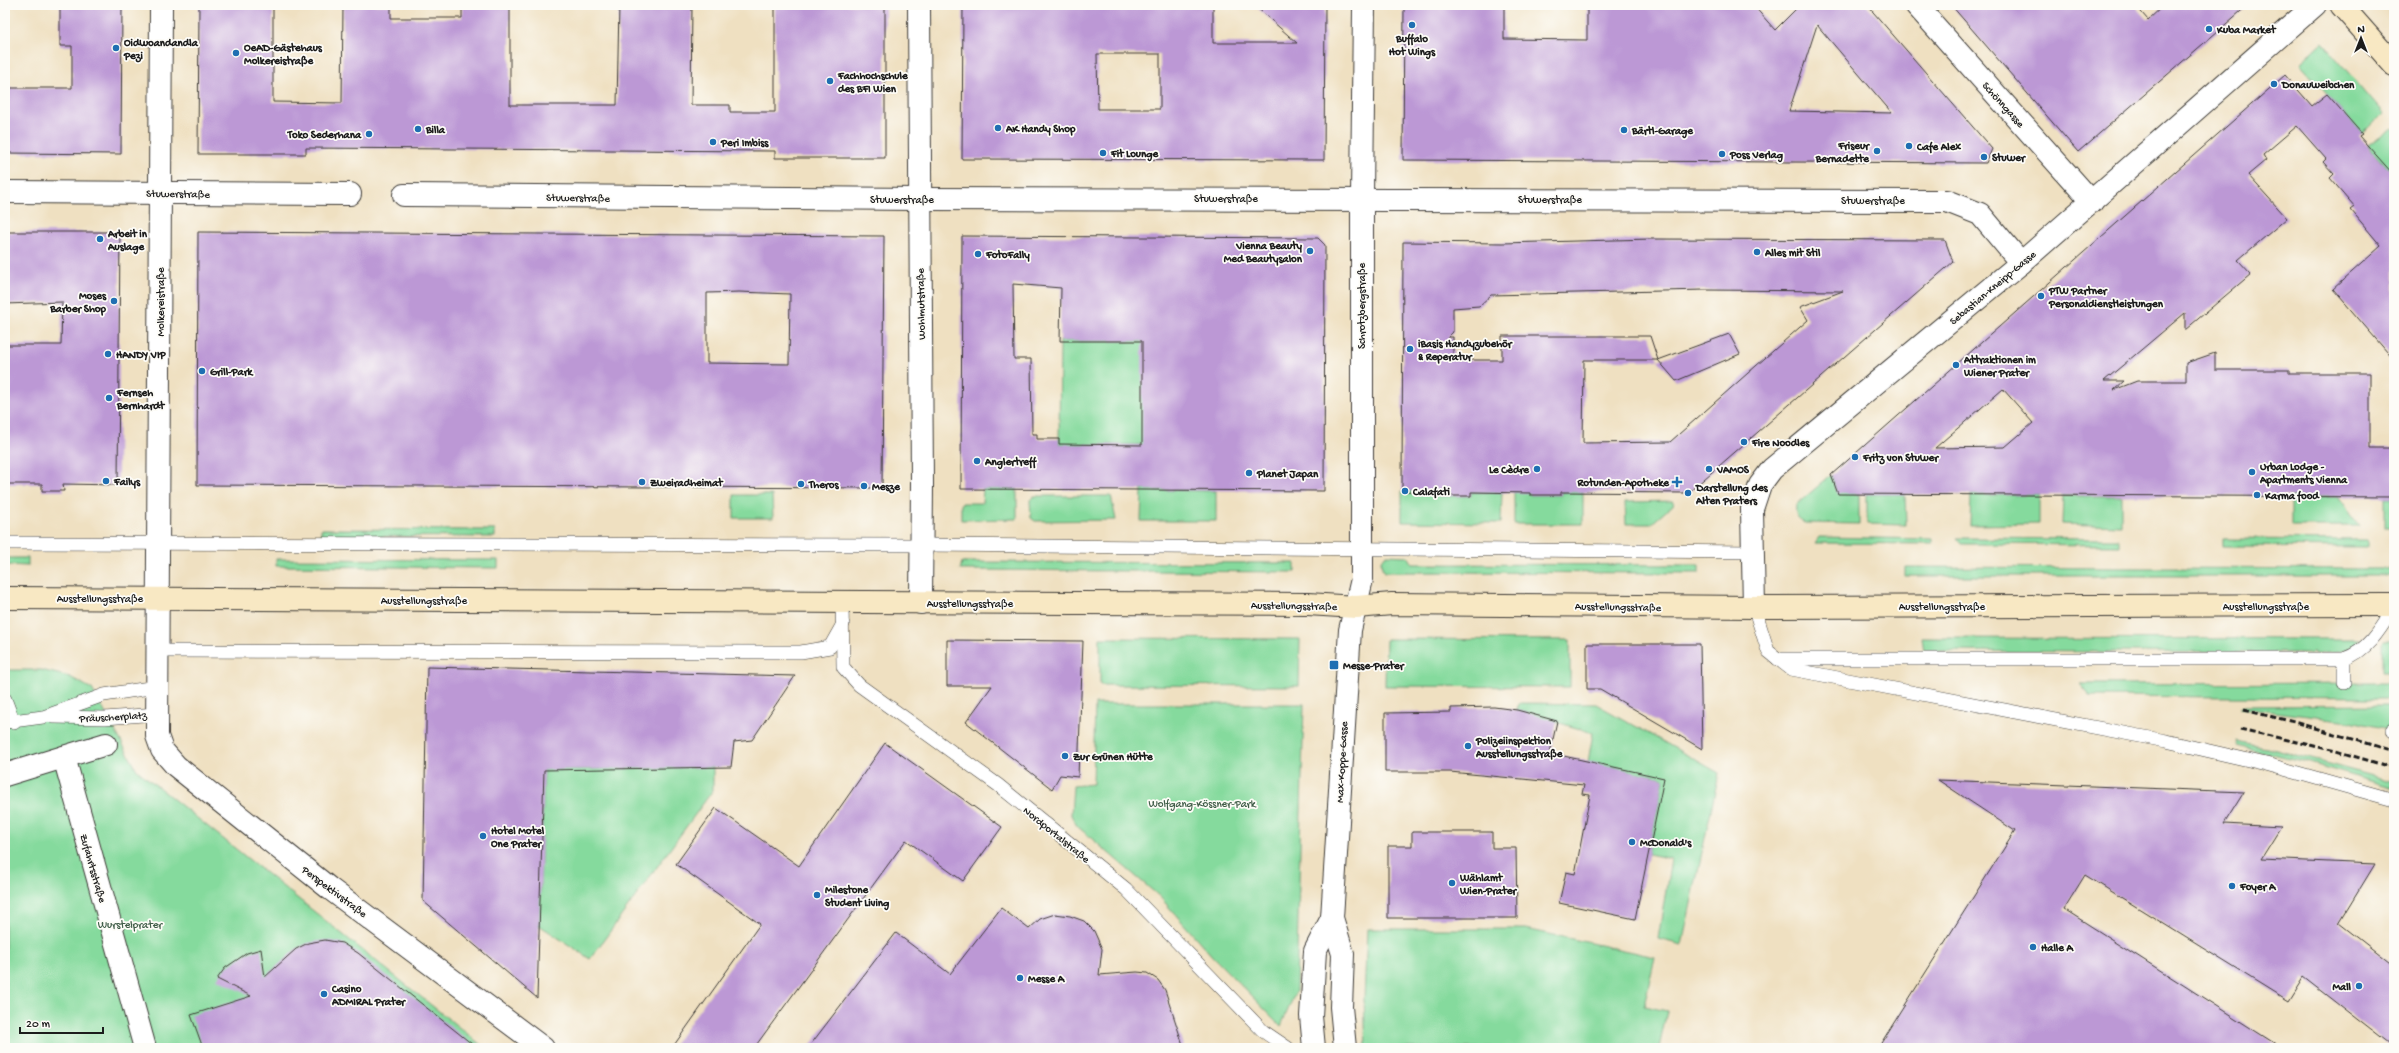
<svg xmlns="http://www.w3.org/2000/svg" width="2399" height="1053" font-family="'Gochi Hand',sans-serif">
	<style>
		.green { fill: #85da9d; stroke: #507b5c }
		.building { fill: #bc98d5; fill-rule: evenodd }
		.lines { fill: none; stroke-linecap: round; stroke-linejoin: round }
		.lane-casing { stroke: #3c3935; stroke-width: 14 }
		.street-casing { stroke: #3c3935; stroke-width: 24 }
		.secondary-casing { stroke: #3c3935; stroke-width: 24 }
		.lane { stroke: #fff; stroke-width: 13 }
		.street { stroke: #fff; stroke-width: 22 }
		.secondary { stroke: #f8e8c3; stroke-width: 22 }
		.rail { stroke: #1c1c1c; stroke-width: 3; stroke-dasharray: 6 3; stroke-linecap: butt }
		.poi-dot { fill: #1f6fb2; stroke: #fdfcf7; stroke-width: 1.5 }
		.labels { text-anchor: middle; stroke-width: 3.5; stroke-linejoin: round; paint-order: stroke }
		.poi-label { font-size: 11px; font-weight: bold; fill: #1c1c1c; stroke: #fdfcf7; text-anchor: start }
		.street-label { font-size: 11px; fill: #1c1c1c; stroke: #fdfcf7 }
		.park-label { font-size: 11px; fill: #415e49; stroke: #fdfcf7 }
	</style>
	<rect width="100%" height="100%" fill="#fdfcf7"/>
	<filter id="ink" filterUnits="userSpaceOnUse"><feTurbulence type="fractalNoise" baseFrequency=".025" numOctaves="2"/><feDisplacementMap in="SourceGraphic" scale="8" xChannelSelector="R" yChannelSelector="G"/><feConvolveMatrix kernelMatrix="1 2 1 2 8 2 1 2 1" color-interpolation-filters="sRGB"/></filter>
	<filter id="wash" filterUnits="userSpaceOnUse"><feTurbulence type="fractalNoise" baseFrequency=".012" numOctaves="4" result="noise"/><feDisplacementMap in="SourceGraphic" scale="16" xChannelSelector="R" yChannelSelector="G"/><feGaussianBlur stdDeviation="0.9" result="paint"/><feColorMatrix in="noise" values="0 0 0 0 0 0 0 0 0 0 0 0 0 0 0 0 0 1.4 0 .05"/><feComposite in="paint" operator="in"/></filter>
	<g filter="url(#wash)">
		<rect width="100%" height="100%" fill="#efe0c1"/>
		<g class="green">
			<path d="M 2323,43 L 2383,113 L 2362,134 L 2300,64 Z"/>
			<path d="M 2392,128 L 2394,130 L 2394,175 L 2368,145 Z"/>
			<path d="M 1060,341 L 1143,341 L 1143,445 L 1059,444 Z"/>
			<path d="M 1831,475 L 1838,493 L 1859,494 L 1859,524 L 1805,523 C 1796,520 1795,513 1796,505 Z"/>
			<path d="M 983,489 L 1017,489 L 1017,519 L 961,520 L 961,503 L 982,503 Z"/>
			<path d="M 1142,490 L 1216,491 L 1216,521 L 1141,521 Z"/>
			<path d="M 1402,491 L 1440,492 L 1439,496 L 1471,496 L 1471,492 L 1502,492 L 1501,523 L 1402,522 Z"/>
			<path d="M 1514,492 L 1530,492 L 1530,495 L 1561,495 L 1561,492 L 1583,492 L 1583,524 L 1514,524 Z"/>
			<path d="M 1867,494 L 1905,494 L 1906,525 L 1867,524 Z"/>
			<path d="M 734,495 L 772,495 L 773,518 L 734,518 Z"/>
			<path d="M 1971,495 L 2039,495 L 2039,524 L 1970,525 Z"/>
			<path d="M 1034,496 L 1111,496 L 1116,520 L 1035,521 L 1031,518 L 1030,500 Z"/>
			<path d="M 2063,496 L 2121,496 L 2121,526 L 2062,524 Z"/>
			<path d="M 2291,497 L 2339,497 L 2359,526 L 2291,526 Z"/>
			<rect x="2385" y="497" width="9" height="30"/>
			<path d="M 1674,501 L 1673,505 L 1651,524 L 1626,524 L 1625,502 Z"/>
			<path d="M 321,529 L 495,530 L 495,537 L 321,536 Z"/>
			<path d="M 1819,537 L 1932,539 L 1932,544 L 1815,543 Z"/>
			<path d="M 1956,538 L 2119,539 L 2119,545 L 1961,544 Z"/>
			<path d="M 2223,539 L 2368,540 L 2368,547 L 2223,546 Z"/>
			<path d="M 1387,555 L 1408,556 L 1413,564 L 1699,565 L 1699,573 L 1385,572 L 1382,568 L 1381,560 Z"/>
			<path d="M 5,558 L 28,558 L 28,566 L 5,565 Z"/>
			<path d="M 276,559 L 498,560 L 498,568 L 276,566 Z"/>
			<path d="M 962,562 L 1295,563 L 1295,572 L 960,570 Z"/>
			<path d="M 1905,567 L 2394,569 L 2394,576 L 1905,576 Z"/>
			<path d="M 1100,638 L 1300,639 L 1299,686 L 1100,685 Z"/>
			<path d="M 1922,638 L 2359,639 C 2348,655 2331,653 2314,653 L 2314,651 L 2311,651 L 2310,653 L 1924,651 Z"/>
			<path d="M 1386,639 L 1570,640 L 1570,687 L 1385,686 Z"/>
			<path d="M 2384,640 L 2394,640 L 2394,672 L 2382,672 L 2382,642 Z"/>
			<path d="M 5,670 L 41,670 L 70,677 L 92,689 L 137,770 L 485,1048 L 5,1048 Z"/>
			<path d="M 2394,683 L 2394,698 L 2372,698 L 2090,696 L 2080,684 Z"/>
			<path d="M 1518,703 L 1596,704 L 1719,773 L 1682,945 L 1658,939 L 1671,859 L 1648,854 L 1664,778 L 1588,762 L 1593,733 L 1517,710 Z"/>
			<path d="M 1095,704 L 1304,704 L 1296,991 L 1281,1026 L 1213,957 L 1160,897 L 1077,826 L 1071,815 L 1073,786 L 1093,784 Z"/>
			<path d="M 2394,705 L 2394,730 L 2350,721 L 2241,708 L 2241,706 Z"/>
			<path d="M 2236,742 L 2277,750 L 2384,779 L 2394,782 L 2394,788 L 2303,761 L 2237,746 Z"/>
			<path d="M 713,767 L 713,790 L 590,959 L 539,925 L 544,770 Z"/>
			<path d="M 1367,929 L 1526,929 L 1655,957 L 1644,1006 L 1667,1011 L 1659,1048 L 1366,1048 L 1364,999 Z"/>
		</g>
		<g id="blocks">
			<g class="building">
				<path d="M 60,5 L 122,5 L 121,154 L 5,153 L 5,88 L 72,88 L 72,46 L 60,46 Z"/>
				<path d="M 199,5 L 273,5 L 273,102 L 342,103 L 343,5 L 391,5 L 391,18 L 462,18 L 462,5 L 510,5 L 510,105 L 617,105 L 619,5 L 692,5 L 691,105 L 730,105 L 730,112 L 775,112 L 775,5 L 885,5 L 885,158 L 775,158 L 775,151 L 608,150 L 306,148 L 306,154 L 198,154 Z"/>
				<path d="M 963,5 L 1213,5 L 1213,43 L 1297,43 L 1254,5 L 1325,5 L 1324,160 L 962,159 ZM 1097,54 L 1160,54 L 1160,109 L 1098,109 Z"/>
				<path d="M 1404,5 L 1504,5 L 1504,39 L 1587,40 L 1587,5 L 1753,5 L 1775,30 L 1800,5 L 1867,5 L 1992,149 L 1986,163 L 1403,160 ZM 1817,25 L 1892,113 L 1789,111 Z"/>
				<path d="M 1951,5 L 2135,5 L 2148,20 L 2164,5 L 2248,5 L 2078,152 Z"/>
				<path d="M 2285,75 L 2312,106 L 2327,94 L 2362,134 L 2359,136 L 2394,175 L 2394,360 L 2333,289 L 2381,246 L 2351,210 L 2355,207 L 2330,178 L 2334,174 L 2323,162 L 2326,159 L 2297,126 L 2263,155 L 2266,160 L 2248,175 L 2287,218 L 2238,260 L 2251,274 L 2185,330 L 2185,313 L 2104,381 L 2124,381 L 2114,390 L 2137,381 L 2186,381 L 2186,363 L 2215,353 L 2215,370 L 2289,370 L 2289,373 L 2370,373 L 2370,448 L 2394,448 L 2394,497 L 1838,494 L 1831,475 ZM 2003,389 L 2033,423 L 2005,447 L 1935,448 Z"/>
				<path d="M 5,232 L 120,232 L 118,485 L 63,484 L 64,491 L 42,491 L 42,484 L 5,484 L 5,345 L 61,345 L 62,302 L 5,304 Z"/>
				<path d="M 198,232 L 884,236 L 882,488 L 197,485 ZM 739,292 L 790,294 L 789,364 L 707,363 L 707,293 Z"/>
				<path d="M 962,236 L 1318,238 L 1325,245 L 1324,491 L 961,489 ZM 1013,284 L 1061,288 L 1060,341 L 1142,341 L 1142,445 L 1059,444 L 1059,439 L 1037,439 L 1037,434 L 1032,434 L 1031,359 L 1014,359 Z"/>
				<path d="M 1651,239 L 1945,240 L 1953,262 L 1688,493 L 1561,492 L 1561,495 L 1530,495 L 1530,493 L 1471,492 L 1471,496 L 1439,496 L 1440,492 L 1402,491 L 1403,242 L 1503,243 ZM 1705,290 L 1843,291 L 1800,307 L 1808,320 L 1670,442 L 1583,443 L 1584,360 L 1658,360 L 1650,336 L 1502,336 L 1502,360 L 1453,360 L 1453,337 L 1448,337 L 1453,332 L 1453,308 L 1479,306 L 1491,295 Z"/>
				<path d="M 1729,334 L 1740,354 L 1676,381 L 1658,360 Z"/>
				<path d="M 947,640 L 1083,641 L 1078,777 L 1060,775 L 1052,789 L 966,722 L 992,686 L 947,686 Z"/>
				<path d="M 1587,644 L 1700,644 L 1702,749 L 1600,689 L 1587,689 Z"/>
				<path d="M 427,667 L 795,676 L 752,740 L 734,742 L 731,767 L 544,770 L 537,998 L 423,901 Z"/>
				<path d="M 1494,707 L 1517,710 L 1557,721 L 1550,753 L 1664,778 L 1635,919 L 1559,903 L 1566,872 L 1575,874 L 1590,795 L 1582,794 L 1584,785 L 1450,772 L 1385,772 L 1385,713 L 1451,712 L 1451,708 Z"/>
				<path d="M 885,743 L 1002,827 L 963,881 L 906,840 L 754,1048 L 672,1048 L 760,924 L 676,864 L 716,808 L 799,866 Z"/>
				<path d="M 1938,780 L 2244,792 L 2224,824 L 2281,827 L 2261,859 L 2375,864 L 2339,923 L 2394,966 L 2394,1048 L 2303,977 L 2288,1001 L 2085,875 L 2064,909 L 2282,1048 L 1878,1048 L 2015,831 Z"/>
				<path d="M 1412,832 L 1492,832 L 1492,848 L 1516,848 L 1517,918 L 1388,918 L 1388,846 L 1412,846 Z"/>
				<path d="M 1001,908 L 1029,929 L 1040,919 L 1055,914 L 1070,916 L 1084,921 L 1094,931 L 1102,949 L 1099,975 L 1137,972 L 1147,973 L 1158,980 L 1165,990 L 1184,1048 L 808,1048 L 896,933 L 950,974 Z"/>
				<path d="M 325,940 L 342,943 L 358,953 L 477,1048 L 203,1048 L 191,1015 L 251,996 L 217,979 L 225,968 L 247,953 L 261,949 L 265,977 L 296,949 L 308,943 Z"/>
			</g>
		</g>
	</g>
	<g filter="url(#ink)">
		<use href="#blocks" fill-opacity="0" stroke="#3c3935" stroke-width="1"/>
		<g class="lines">
			<g class="lane-casing">
				<g id="lane">
					<path d="M 5,543 L 922,545 L 1754,552"/>
					<path d="M 842,602 L 843,667 L 859,685 L 998,785 L 1126,889 L 1263,1031 L 1288,1048"/>
					<path d="M 1754,607 L 1768,651 L 1778,659 L 2344,659 C 2368,651 2381,628 2394,607"/>
					<path d="M 157,651 L 801,652 L 830,647 L 843,624"/>
					<path d="M 1778,659 L 1791,669 L 2166,741 L 2266,764 L 2394,800"/>
					<path d="M 2344,659 L 2344,683"/>
					<path d="M 5,699 L 14,723"/>
					<path d="M 53,717 L 105,718 L 156,714"/>
					<path d="M 5,722 L 43,717 L 104,695 L 156,687"/>
					<path d="M 2393,730 L 2394,730"/>
				</g>
			</g>
			<g class="street-casing">
				<g id="street">
					<path d="M 161,5 L 157,736 L 162,750 L 176,766 L 329,888 L 543,1048"/>
					<path d="M 919,5 L 922,483 L 921,603"/>
					<path d="M 1916,5 L 2092,202"/>
					<path d="M 5,192 L 350,194"/>
					<path d="M 404,195 L 919,199 L 1947,201 L 1980,214 L 2021,263"/>
					<path d="M 1754,607 L 1752,509 L 1760,485 L 1772,469 L 2021,263 L 2315,5"/>
					<path d="M 64,757 L 145,1048"/>
					<path d="M 5,775 L 106,744"/>
					<path d="M 1314,1048 L 1311,1016 L 1315,951 L 1332,918"/>
					<path d="M 1345,1048 L 1341,1007 L 1343,954 L 1332,918 L 1350,630 L 1362,579 L 1362,198 L 1364,5"/>
				</g>
			</g>
			<g class="secondary-casing">
				<g id="secondary">
					<path d="M 2341,5 L 2394,65"/>
					<path d="M 5,598 L 1308,604 L 1356,607 L 1392,604 L 1754,607 L 2394,605"/>
				</g>
			</g>
			<use href="#lane" class="lane"/>
			<use href="#street" class="street"/>
			<use href="#secondary" class="secondary"/>
			<g class="rail">
				<path d="M 2244,710 L 2294,722 L 2394,751"/>
				<path d="M 2240,729 L 2336,751 L 2394,768"/>
			</g>
		</g>
	</g>
	<g class="poi-dot">
		<circle cx="1412" cy="25" r="4"/>
		<circle cx="2209" cy="29" r="4"/>
		<circle cx="116" cy="48" r="4"/>
		<circle cx="236" cy="53" r="4"/>
		<circle cx="830" cy="81" r="4"/>
		<circle cx="2274" cy="84" r="4"/>
		<circle cx="998" cy="128" r="4"/>
		<circle cx="418" cy="129" r="4"/>
		<circle cx="1624" cy="130" r="4"/>
		<circle cx="369" cy="134" r="4"/>
		<circle cx="713" cy="142" r="4"/>
		<circle cx="1909" cy="146" r="4"/>
		<circle cx="1877" cy="151" r="4"/>
		<circle cx="1103" cy="153" r="4"/>
		<circle cx="1722" cy="154" r="4"/>
		<circle cx="1984" cy="157" r="4"/>
		<circle cx="100" cy="239" r="4"/>
		<circle cx="1310" cy="251" r="4"/>
		<circle cx="1757" cy="252" r="4"/>
		<circle cx="978" cy="254" r="4"/>
		<circle cx="2041" cy="296" r="4"/>
		<circle cx="114" cy="301" r="4"/>
		<circle cx="1410" cy="349" r="4"/>
		<circle cx="108" cy="354" r="4"/>
		<circle cx="1956" cy="365" r="4"/>
		<circle cx="202" cy="371" r="4"/>
		<circle cx="109" cy="398" r="4"/>
		<circle cx="1744" cy="442" r="4"/>
		<circle cx="1855" cy="457" r="4"/>
		<circle cx="977" cy="461" r="4"/>
		<circle cx="1537" cy="469" r="4"/>
		<circle cx="1709" cy="469" r="4"/>
		<circle cx="2252" cy="472" r="4"/>
		<circle cx="1249" cy="473" r="4"/>
		<circle cx="106" cy="481" r="4"/>
		<circle cx="642" cy="482" r="4"/>
		<path d="M1675 476h4v4h4v4h-4v4h-4v-4h-4v-4h4z"/>
		<circle cx="801" cy="484" r="4"/>
		<circle cx="864" cy="486" r="4"/>
		<circle cx="1405" cy="491" r="4"/>
		<circle cx="1688" cy="493" r="4"/>
		<circle cx="2257" cy="495" r="4"/>
		<rect x="1329" y="660" width="10" height="10" rx="2"/>
		<circle cx="1468" cy="746" r="4"/>
		<circle cx="1065" cy="756" r="4"/>
		<circle cx="483" cy="836" r="4"/>
		<circle cx="1632" cy="842" r="4"/>
		<circle cx="1452" cy="883" r="4"/>
		<circle cx="2232" cy="886" r="4"/>
		<circle cx="817" cy="895" r="4"/>
		<circle cx="2033" cy="947" r="4"/>
		<circle cx="1020" cy="978" r="4"/>
		<circle cx="2359" cy="986" r="4"/>
		<circle cx="324" cy="994" r="4"/>
	</g>
	<g class="labels">
		<g class="poi-label">
			<text x="2217" y="33">Kuba Market</text>
			<text x="1412" y="42" text-anchor="middle">Buffalo<tspan x="1412" dy="13">Hot Wings</tspan></text>
			<text x="124" y="46">Oidwoandandla<tspan x="124" dy="13">Pezi</tspan></text>
			<text x="244" y="51">OeAD-Gästehaus<tspan x="244" dy="13">Molkereistraße</tspan></text>
			<text x="838" y="79">Fachhochschule<tspan x="838" dy="13">des BFI Wien</tspan></text>
			<text x="2282" y="88">Donauweibchen</text>
			<text x="1006" y="132">AK Handy Shop</text>
			<text x="426" y="133">Billa</text>
			<text x="1632" y="134">Bärtl-Garage</text>
			<text x="361" y="138" text-anchor="end">Toko Sederhana</text>
			<text x="721" y="146">Peri Imbiss</text>
			<text x="1869" y="149" text-anchor="end">Friseur<tspan x="1869" dy="13">Bernadette</tspan></text>
			<text x="1917" y="150">Cafe Alex</text>
			<text x="1111" y="157">Fit Lounge</text>
			<text x="1730" y="158">Poss Verlag</text>
			<text x="1992" y="161">Stuwer</text>
			<text x="108" y="237">Arbeit in<tspan x="108" dy="13">Auslage</tspan></text>
			<text x="1302" y="249" text-anchor="end">Vienna Beauty<tspan x="1302" dy="13">Med Beautysalon</tspan></text>
			<text x="1765" y="256">Alles mit Stil</text>
			<text x="986" y="258">FotoFally</text>
			<text x="2049" y="294">PTW Partner<tspan x="2049" dy="13">Personaldienstleistungen</tspan></text>
			<text x="106" y="299" text-anchor="end">Moses<tspan x="106" dy="13">Barber Shop</tspan></text>
			<text x="1418" y="347">iBasis Handyzubehör<tspan x="1418" dy="13">&amp; Reperatur</tspan></text>
			<text x="116" y="358">HANDY VIP</text>
			<text x="1964" y="363">Attraktionen im<tspan x="1964" dy="13">Wiener Prater</tspan></text>
			<text x="210" y="375">Grill-Park</text>
			<text x="117" y="396">Fernseh<tspan x="117" dy="13">Bernhardt</tspan></text>
			<text x="1752" y="446">Fire Noodles</text>
			<text x="1863" y="461">Fritz von Stuwer</text>
			<text x="985" y="465">Anglertreff</text>
			<text x="2260" y="470">Urban Lodge -<tspan x="2260" dy="13">Apartments Vienna</tspan></text>
			<text x="1529" y="473" text-anchor="end">Le Cèdre</text>
			<text x="1717" y="473">VAMOS</text>
			<text x="1257" y="477">Planet Japan</text>
			<text x="114" y="485">Failys</text>
			<text x="650" y="486">Zweiradheimat</text>
			<text x="1669" y="486" text-anchor="end">Rotunden-Apotheke</text>
			<text x="809" y="488">Theros</text>
			<text x="872" y="490">Mesze</text>
			<text x="1696" y="491">Darstellung des<tspan x="1696" dy="13">Alten Praters</tspan></text>
			<text x="1413" y="495">Calafati</text>
			<text x="2265" y="499">Karma food</text>
			<text x="1343" y="669">Messe-Prater</text>
			<text x="1476" y="744">Polizeiinspektion<tspan x="1476" dy="13">Ausstellungsstraße</tspan></text>
			<text x="1073" y="760">Zur Grünen Hütte</text>
			<text x="491" y="834">Hotel Motel<tspan x="491" dy="13">One Prater</tspan></text>
			<text x="1640" y="846">McDonald's</text>
			<text x="1460" y="881">Wählamt<tspan x="1460" dy="13">Wien-Prater</tspan></text>
			<text x="2240" y="890">Foyer A</text>
			<text x="825" y="893">Milestone<tspan x="825" dy="13">Student Living</tspan></text>
			<text x="2041" y="951">Halle A</text>
			<text x="1028" y="982">Messe A</text>
			<text x="2351" y="990" text-anchor="end">Mall</text>
			<text x="332" y="992">Casino<tspan x="332" dy="13">ADMIRAL Prater</tspan></text>
		</g>
		<g class="street-label">
			<text transform="translate(2004 104) rotate(48)" y="4">Schönngasse</text>
			<text transform="translate(178 193) rotate(1)" y="4">Stuwerstraße</text>
			<text transform="translate(578 197) rotate(1)" y="4">Stuwerstraße</text>
			<text x="1226" y="202">Stuwerstraße</text>
			<text x="902" y="203">Stuwerstraße</text>
			<text x="1550" y="203">Stuwerstraße</text>
			<text x="1873" y="204">Stuwerstraße</text>
			<text transform="translate(1992 287) rotate(-40)" y="4">Sebastian-Kneipp-Gasse</text>
			<text transform="translate(160 302) rotate(-90)" y="4">Molkereistraße</text>
			<text transform="translate(920 304) rotate(-91)" y="4">Wohlmutstraße</text>
			<text transform="translate(1361 306) rotate(-90)" y="4">Schrotzbergstraße</text>
			<text x="100" y="602">Ausstellungsstraße</text>
			<text x="424" y="604">Ausstellungsstraße</text>
			<text x="970" y="607">Ausstellungsstraße</text>
			<text transform="translate(1294 605) rotate(1)" y="4">Ausstellungsstraße</text>
			<text transform="translate(1618 606) rotate(1)" y="4">Ausstellungsstraße</text>
			<text x="1942" y="610">Ausstellungsstraße</text>
			<text x="2266" y="610">Ausstellungsstraße</text>
			<text transform="translate(113 716) rotate(-3)" y="4">Präuscherplatz</text>
			<text transform="translate(1341 762) rotate(-87)" y="4">Max-Koppe-Gasse</text>
			<text transform="translate(1057 834) rotate(39)" y="4">Nordportalstraße</text>
			<text transform="translate(94 868) rotate(74)" y="4">Zufahrtsstraße</text>
			<text transform="translate(335 891) rotate(37)" y="4">Perspektivstraße</text>
		</g>
		<g class="park-label">
			<text x="1202" y="807">Wolfgang-Kössner-Park</text>
			<text x="130" y="928">Wurstelprater</text>
		</g>
	</g>
	<rect width="2399" height="1053" fill="none" stroke="#fdfcf7" stroke-width="20"/>
	<g transform="translate(2361 38)" stroke="#fdfcf7" stroke-width="3" paint-order="stroke">
	<path d="M0-3L7 15L0 10L-7 15Z" fill="#1c1c1c"/>
	<text y="-6" font-size="11" font-weight="bold" text-anchor="middle" fill="#1c1c1c">N</text>
	</g>
	<path d="M20 1027v6h83v-6" fill="none" stroke="#1c1c1c" stroke-width="2"/>
	<text x="26" y="1027" font-size="12" fill="#1c1c1c" stroke="#fdfcf7" stroke-width="3" paint-order="stroke">20 m</text>
</svg>
